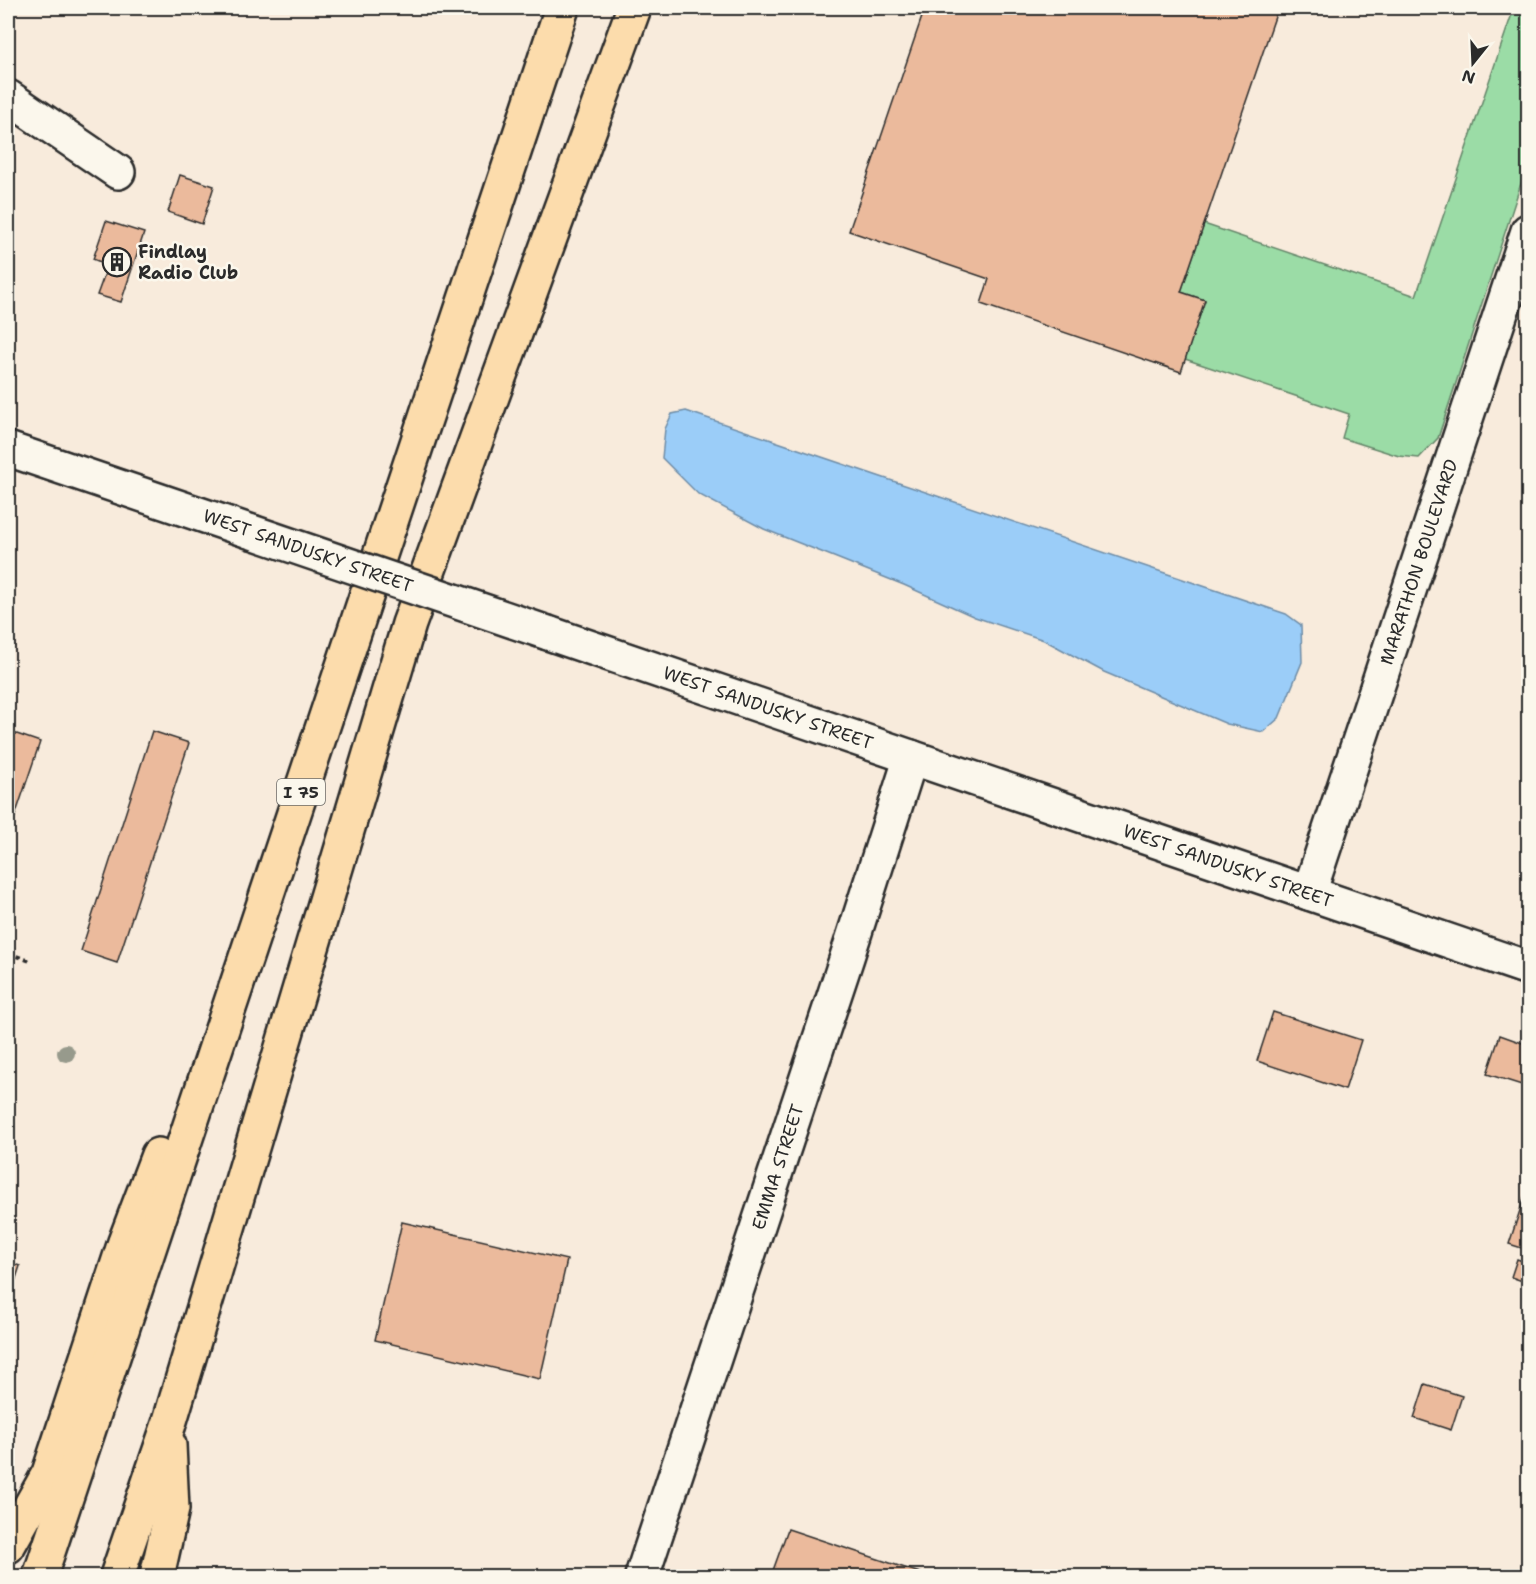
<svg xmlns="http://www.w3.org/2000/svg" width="1536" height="1584" font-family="'Shantell Sans',sans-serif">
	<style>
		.green { fill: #9bdca6; stroke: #638468; stroke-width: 1.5 }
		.water { fill: #9bcdf8; stroke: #6e8ca6; stroke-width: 1.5 }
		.building { fill: #ebba9c; stroke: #2b2b2b; stroke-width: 1.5 }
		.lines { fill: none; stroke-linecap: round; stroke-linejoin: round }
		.minor-casing { stroke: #2b2b2b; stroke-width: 38 }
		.highway-casing { stroke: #2b2b2b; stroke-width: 38 }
		.path { stroke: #2b2b2b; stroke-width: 4; stroke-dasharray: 4.5 4.5; stroke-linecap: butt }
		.minor { stroke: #fbf7ec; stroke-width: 33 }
		.highway { stroke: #fcdcac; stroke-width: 33 }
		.minor-bridge-casing { stroke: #2b2b2b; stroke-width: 38; stroke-linecap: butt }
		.minor-bridge { stroke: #fbf7ec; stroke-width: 33 }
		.tree { fill: #979a8c }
		.labels { text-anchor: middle; stroke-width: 5; stroke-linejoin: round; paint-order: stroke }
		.shield { fill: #fbf7ec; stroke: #696865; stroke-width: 1.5 }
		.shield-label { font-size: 16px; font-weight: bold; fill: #2b2b2b }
		.poi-label { font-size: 18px; font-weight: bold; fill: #2b2b2b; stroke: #fbf7ec; text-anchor: start }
		.street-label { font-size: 18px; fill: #2b2b2b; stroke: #fbf7ec }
	</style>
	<rect width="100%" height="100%" fill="#f8ebdc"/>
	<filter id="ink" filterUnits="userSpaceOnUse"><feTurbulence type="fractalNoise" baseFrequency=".0167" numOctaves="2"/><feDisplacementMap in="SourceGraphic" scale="12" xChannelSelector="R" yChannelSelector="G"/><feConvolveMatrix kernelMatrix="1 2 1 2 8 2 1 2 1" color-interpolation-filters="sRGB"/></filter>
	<g filter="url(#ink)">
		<path class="green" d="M 1514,8 L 1528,8 L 1528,162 L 1438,438 L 1419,458 L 1399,456 L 1342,438 L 1349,414 L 1185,359 L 1205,300 L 1181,292 L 1204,224 L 1416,296 Z"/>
		<path class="water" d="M 686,411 L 1286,614 L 1301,625 L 1302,662 L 1279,718 L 1263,732 L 1227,724 L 1104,672 L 1044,640 L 975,617 L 904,585 L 764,529 L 698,494 L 662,458 L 665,429 L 672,414 Z"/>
		<g class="building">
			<path d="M 925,8 L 1278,8 L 1181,292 L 1205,300 L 1181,372 L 981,304 L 989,279 L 849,231 Z"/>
			<path d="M 180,175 L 214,186 L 202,224 L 168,212 Z"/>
			<path d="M 106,221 L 144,233 L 121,302 L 97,295 L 108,265 L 93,259 Z"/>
			<path d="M 8,731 L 40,742 L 12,825 L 8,824 Z"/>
			<path d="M 152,731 L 189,743 L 117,963 L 81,951 Z"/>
			<path d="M 1273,1012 L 1361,1040 L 1345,1090 L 1257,1061 Z"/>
			<path d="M 1500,1035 L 1528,1045 L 1528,1087 L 1487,1074 Z"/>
			<path d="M 1525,1195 L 1528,1196 L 1528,1250 L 1509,1244 Z"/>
			<path d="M 402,1222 L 567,1260 L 540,1379 L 375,1340 Z"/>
			<path d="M 1517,1259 L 1528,1263 L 1528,1283 L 1511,1277 Z"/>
			<path d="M 8,1262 L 20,1266 L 8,1303 Z"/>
			<path d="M 1425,1384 L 1462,1396 L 1451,1430 L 1414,1418 Z"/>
			<path d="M 788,1529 L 929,1576 L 771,1576 Z"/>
		</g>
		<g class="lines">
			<g class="minor-casing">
				<g id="minor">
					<path d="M 8,97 L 118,172"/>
					<path d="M 8,449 L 252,532"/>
					<path d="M 548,633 L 1528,968"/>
					<path d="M 1309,893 L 1528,231"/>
					<path d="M 642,1576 L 847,957 L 911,757"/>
				</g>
			</g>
			<g class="highway-casing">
				<g id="highway">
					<path d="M 8,1546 L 49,1473 L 125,1242 L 158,1155"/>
					<path d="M 40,1576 L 562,8"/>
					<path d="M 117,1576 L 169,1424 L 409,624 L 634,8"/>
					<path d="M 157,1576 L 172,1509 L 169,1445"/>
				</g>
			</g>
			<path class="path" d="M 8,953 L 30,961"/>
			<use href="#minor" class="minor"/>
			<use href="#highway" class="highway"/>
			<g class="minor-bridge-casing">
				<path id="minor-bridge" d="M 252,532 L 548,633"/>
			</g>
			<use href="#minor-bridge" class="minor-bridge"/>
		</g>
		<circle class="tree" cx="66" cy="1053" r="9"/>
	</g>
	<defs>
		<g id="building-ring" transform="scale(1.5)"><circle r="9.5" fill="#fbf7ec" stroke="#2b2b2b" stroke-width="1.5"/><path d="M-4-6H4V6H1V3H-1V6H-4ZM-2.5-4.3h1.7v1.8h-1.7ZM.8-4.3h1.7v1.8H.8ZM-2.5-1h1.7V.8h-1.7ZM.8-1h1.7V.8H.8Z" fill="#2b2b2b"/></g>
	</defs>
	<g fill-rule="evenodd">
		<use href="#building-ring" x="117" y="262"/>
	</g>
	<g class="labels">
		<rect class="shield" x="277" y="779" width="48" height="26" rx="4.5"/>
		<g class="shield-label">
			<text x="301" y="798">I 75</text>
		</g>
		<g class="poi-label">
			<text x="138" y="258">Findlay<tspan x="138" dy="21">Radio Club</tspan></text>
		</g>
		<g class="street-label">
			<text transform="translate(308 551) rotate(19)" y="6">WEST SANDUSKY STREET</text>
			<text transform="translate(1419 562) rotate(-72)" y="6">MARATHON BOULEVARD</text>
			<text transform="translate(768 708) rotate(19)" y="6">WEST SANDUSKY STREET</text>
			<text transform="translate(1228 866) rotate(19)" y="6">WEST SANDUSKY STREET</text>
			<text transform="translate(778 1167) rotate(-72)" y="6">EMMA STREET</text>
		</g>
	</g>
	<rect width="1536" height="1584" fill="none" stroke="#fbf7ec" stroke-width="30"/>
	<rect x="15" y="15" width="1506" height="1554" fill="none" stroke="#2b2b2b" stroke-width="2" filter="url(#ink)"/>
	<g transform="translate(1473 63) rotate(198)" stroke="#fbf7ec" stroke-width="4.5" paint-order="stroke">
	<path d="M0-4.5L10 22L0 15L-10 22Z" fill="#2b2b2b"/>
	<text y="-9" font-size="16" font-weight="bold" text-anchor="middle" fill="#2b2b2b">N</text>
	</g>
</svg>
